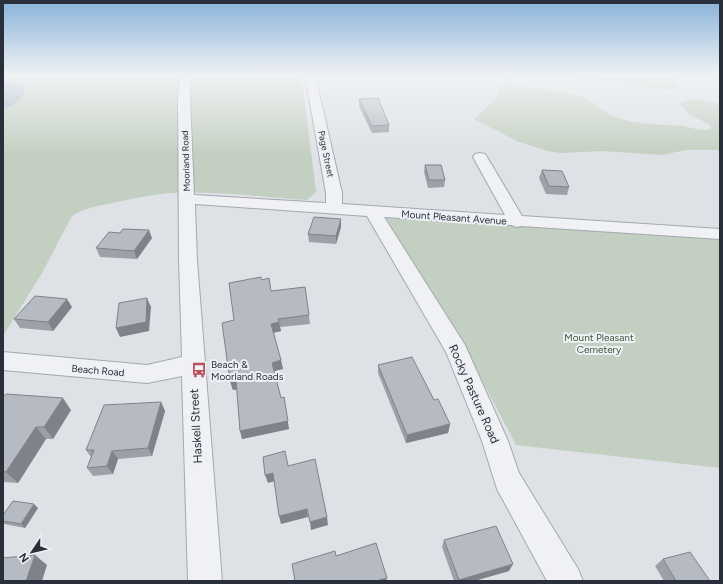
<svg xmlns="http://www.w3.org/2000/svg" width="723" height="584" font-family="Figtree,sans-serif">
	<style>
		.green { fill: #c3cfc0 }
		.water { fill: #9cafc2 }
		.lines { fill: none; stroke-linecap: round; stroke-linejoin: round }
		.street-casing { stroke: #a4a8af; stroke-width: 2 }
		.street { fill: #f0f1f4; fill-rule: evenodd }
		.wall { fill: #9da0a7 }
		.shaded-wall { fill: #7f8288 }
		.building { fill: #b6bac2; stroke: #7f8288 }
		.labels { text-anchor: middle; stroke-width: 4; stroke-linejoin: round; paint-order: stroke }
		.far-street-label { font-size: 9px; fill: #292f3b; stroke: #edf0f4 }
		.street-label { font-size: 10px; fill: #292f3b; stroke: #edf0f4 }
		.park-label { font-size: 10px; fill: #3d5538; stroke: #edf0f4 }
		.poi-label { font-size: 10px; fill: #292f3b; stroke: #edf0f4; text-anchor: start }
		.near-street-label { font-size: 12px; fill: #292f3b; stroke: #edf0f4 }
	</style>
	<rect width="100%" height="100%" fill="#dee1e6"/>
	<g class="green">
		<path d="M 3,75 L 299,75 L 304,96 L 316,192 L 307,200 C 262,197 217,191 173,193 C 154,194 136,198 118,202 C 103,205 85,207 72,216 L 42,273 L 3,336 Z"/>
		<path d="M 559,75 L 676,75 L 678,86 L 672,90 L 661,90 L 614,82 Z"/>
		<path d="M 499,84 C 510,84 519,87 529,88 C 550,91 567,90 586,99 C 598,105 605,114 618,118 C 639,125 660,124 681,126 C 692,127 701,132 711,129 L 710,125 L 689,114 L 679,104 C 689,96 709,101 720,104 L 720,150 L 686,150 L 662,155 L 602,151 L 561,153 L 548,151 L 519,142 L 474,119 L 498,97 Z"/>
		<path d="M 386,218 L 720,239 L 720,468 L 516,445 L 465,348 Z"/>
	</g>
	<path class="water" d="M 3,82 L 22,83 L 25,89 C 23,100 12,105 3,110 Z"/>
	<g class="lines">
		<g class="street-casing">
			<path id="street" d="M 181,75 L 191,75 L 190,96 L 194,195 L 326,203 L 326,193 L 305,75 L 315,75 L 342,193 L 342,204 L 505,215 L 473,157 L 475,154 L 480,153 L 485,154 L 487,157 L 522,216 L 720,229 L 720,239 L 521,226 L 517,227 L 511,225 L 384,217 L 465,345 L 508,441 L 519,473 L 578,569 L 583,581 L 547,581 L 497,489 L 482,441 L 446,352 L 367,216 L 195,204 L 197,260 L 222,581 L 188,581 L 182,376 L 147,383 L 3,370 L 3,352 L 147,365 L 182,357 L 179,260 L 178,96 Z"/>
		</g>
		<use href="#street" class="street"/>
	</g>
	<g class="wall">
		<path d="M 359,99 L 389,125 L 389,132 L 372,133 L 359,106 Z"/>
		<path d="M 425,165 L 445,180 L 444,187 L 428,188 L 424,172 Z"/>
		<path d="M 542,170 L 569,187 L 567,195 L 546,194 L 539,178 Z"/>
		<path d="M 341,227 L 336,244 L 309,242 L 308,234 Z"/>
		<path d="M 120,233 L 152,238 L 137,259 L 100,257 L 96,248 Z"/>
		<path d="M 262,280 L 271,291 L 305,287 L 310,324 L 280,327 L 281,331 L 273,333 L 283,369 L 274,371 L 289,429 L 242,439 L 237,389 L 233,390 L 230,381 L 234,320 Z"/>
		<path d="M 72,307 L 53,331 L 20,328 L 14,319 Z"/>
		<path d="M 378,365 L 434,400 L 450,424 L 448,433 L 406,443 L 378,373 Z"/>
		<path d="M 3,397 L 71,410 L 53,439 L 46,439 L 18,483 L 3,482 Z"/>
		<path d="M 161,402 L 165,411 L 152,456 L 118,459 L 113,474 L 93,476 L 87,468 L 91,457 L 86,450 Z"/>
		<path d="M 38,508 L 25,528 L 4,524 L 3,524 L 3,515 Z"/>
		<path d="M 444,540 L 509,571 L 474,581 L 454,581 L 442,547 Z"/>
		<path d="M 663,559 L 710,581 L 664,581 L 655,566 Z"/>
	</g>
	<g class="shaded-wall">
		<path d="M 341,219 L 341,227 L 336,244 L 336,236 Z"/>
		<path d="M 149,230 L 152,238 L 137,259 L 134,251 Z"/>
		<path d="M 147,298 L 151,307 L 149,331 L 120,337 L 116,328 Z"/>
		<path d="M 67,299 L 72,307 L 53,331 L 48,322 Z"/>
		<path d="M 279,322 L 281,331 L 272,333 L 271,324 Z"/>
		<path d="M 281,360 L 283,369 L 274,371 L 272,363 Z"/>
		<path d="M 236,380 L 239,389 L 233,390 L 230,381 Z"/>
		<path d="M 284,397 L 289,429 L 242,439 L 240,431 Z"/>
		<path d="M 63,398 L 71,410 L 53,439 L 44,427 Z"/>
		<path d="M 161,402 L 165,411 L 152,456 L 148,448 Z"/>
		<path d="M 450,424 L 448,433 L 406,443 L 407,435 Z"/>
		<path d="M 36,427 L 46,439 L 18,483 L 6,472 Z"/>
		<path d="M 112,451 L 118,459 L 113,474 L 107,466 Z"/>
		<path d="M 273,473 L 275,481 L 268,483 L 265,475 Z"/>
		<path d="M 34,504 L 38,508 L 25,528 L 21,524 Z"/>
		<path d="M 307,509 L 308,517 L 281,524 L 279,516 Z"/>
		<path d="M 327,517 L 328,525 L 311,530 L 310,522 Z"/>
		<path d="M 35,555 L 47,565 L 42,581 L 26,581 Z"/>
		<path d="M 513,564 L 509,571 L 474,581 L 458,581 L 459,580 Z"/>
		<path d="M 387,578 L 386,581 L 376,581 Z"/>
	</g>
	<g class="building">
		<path d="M 378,98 L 389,125 L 372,126 L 359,99 Z"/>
		<path d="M 425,165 L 441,165 L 445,180 L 429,180 Z"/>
		<path d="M 542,170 L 562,171 L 569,187 L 549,186 Z"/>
		<path d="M 314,217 L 341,219 L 336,236 L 308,234 Z"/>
		<path d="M 123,229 L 149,230 L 134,251 L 96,248 L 109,232 L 120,233 Z"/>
		<path d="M 261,277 L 262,280 L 269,278 L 271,291 L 305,287 L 309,315 L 278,319 L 279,322 L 271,324 L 281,360 L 272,363 L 281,398 L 284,397 L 288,421 L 240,431 L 236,380 L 230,381 L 222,323 L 234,320 L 229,283 Z"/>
		<path d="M 35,296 L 67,299 L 48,322 L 14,319 Z"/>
		<path d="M 147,298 L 146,322 L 116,328 L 119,303 Z"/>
		<path d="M 412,357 L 434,400 L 438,399 L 450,424 L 407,435 L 378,365 Z"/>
		<path d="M 6,394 L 63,398 L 44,427 L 36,427 L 6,472 L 3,471 L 3,397 Z"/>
		<path d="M 161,402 L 148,448 L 112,451 L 107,466 L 87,468 L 94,450 L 86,450 L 104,405 Z"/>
		<path d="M 285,451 L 288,466 L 315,459 L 327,517 L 310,522 L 307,509 L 279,516 L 273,473 L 265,475 L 263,457 Z"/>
		<path d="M 13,501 L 34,504 L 21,524 L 3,521 L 3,515 Z"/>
		<path d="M 496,526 L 513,564 L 459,580 L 444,540 Z"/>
		<path d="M 376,543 L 387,578 L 376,581 L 295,581 L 292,564 L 335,551 L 336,556 Z"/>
		<path d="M 690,552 L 710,581 L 676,581 L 663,559 Z"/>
		<path d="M 35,555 L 26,581 L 3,581 L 3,558 Z"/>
	</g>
	<linearGradient id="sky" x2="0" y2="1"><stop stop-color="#89b2d9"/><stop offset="0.48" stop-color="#f0f2f4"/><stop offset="1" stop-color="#f0f2f4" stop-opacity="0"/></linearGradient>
	<rect width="723" height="157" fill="url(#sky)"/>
	<defs>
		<g id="bus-bare" transform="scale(1.2)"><path d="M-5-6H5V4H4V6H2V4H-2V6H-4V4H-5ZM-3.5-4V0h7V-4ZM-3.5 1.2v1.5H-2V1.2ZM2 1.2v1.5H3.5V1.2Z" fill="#be4f60" stroke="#edf0f4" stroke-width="2.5" paint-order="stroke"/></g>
	</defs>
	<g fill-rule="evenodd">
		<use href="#bus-bare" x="199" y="370"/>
	</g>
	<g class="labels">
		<g class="far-street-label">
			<text transform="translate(326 154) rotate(78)" y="3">Page Street</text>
			<text transform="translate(186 161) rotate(-92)" y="3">Moorland Road</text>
		</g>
		<g class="street-label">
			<text transform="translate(454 217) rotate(4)" y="4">Mount Pleasant Avenue</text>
			<text transform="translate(98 370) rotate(5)" y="4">Beach Road</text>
		</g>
		<g class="park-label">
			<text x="599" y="341">Mount Pleasant<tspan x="599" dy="12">Cemetery</tspan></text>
		</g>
		<g class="poi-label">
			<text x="211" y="368">Beach &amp;<tspan x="211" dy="12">Moorland Roads</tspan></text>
		</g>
		<g class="near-street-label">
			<text transform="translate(474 394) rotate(66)" y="4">Rocky Pasture Road</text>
			<text transform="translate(196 426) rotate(-93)" y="4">Haskell Street</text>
		</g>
	</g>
	<rect width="723" height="584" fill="none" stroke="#292f3b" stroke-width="8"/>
	<g transform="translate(32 552) rotate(235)" stroke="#edf0f4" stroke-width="3" paint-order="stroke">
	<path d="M0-3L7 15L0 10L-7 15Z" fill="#292f3b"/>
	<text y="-6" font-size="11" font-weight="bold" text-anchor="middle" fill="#292f3b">N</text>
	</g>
</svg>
